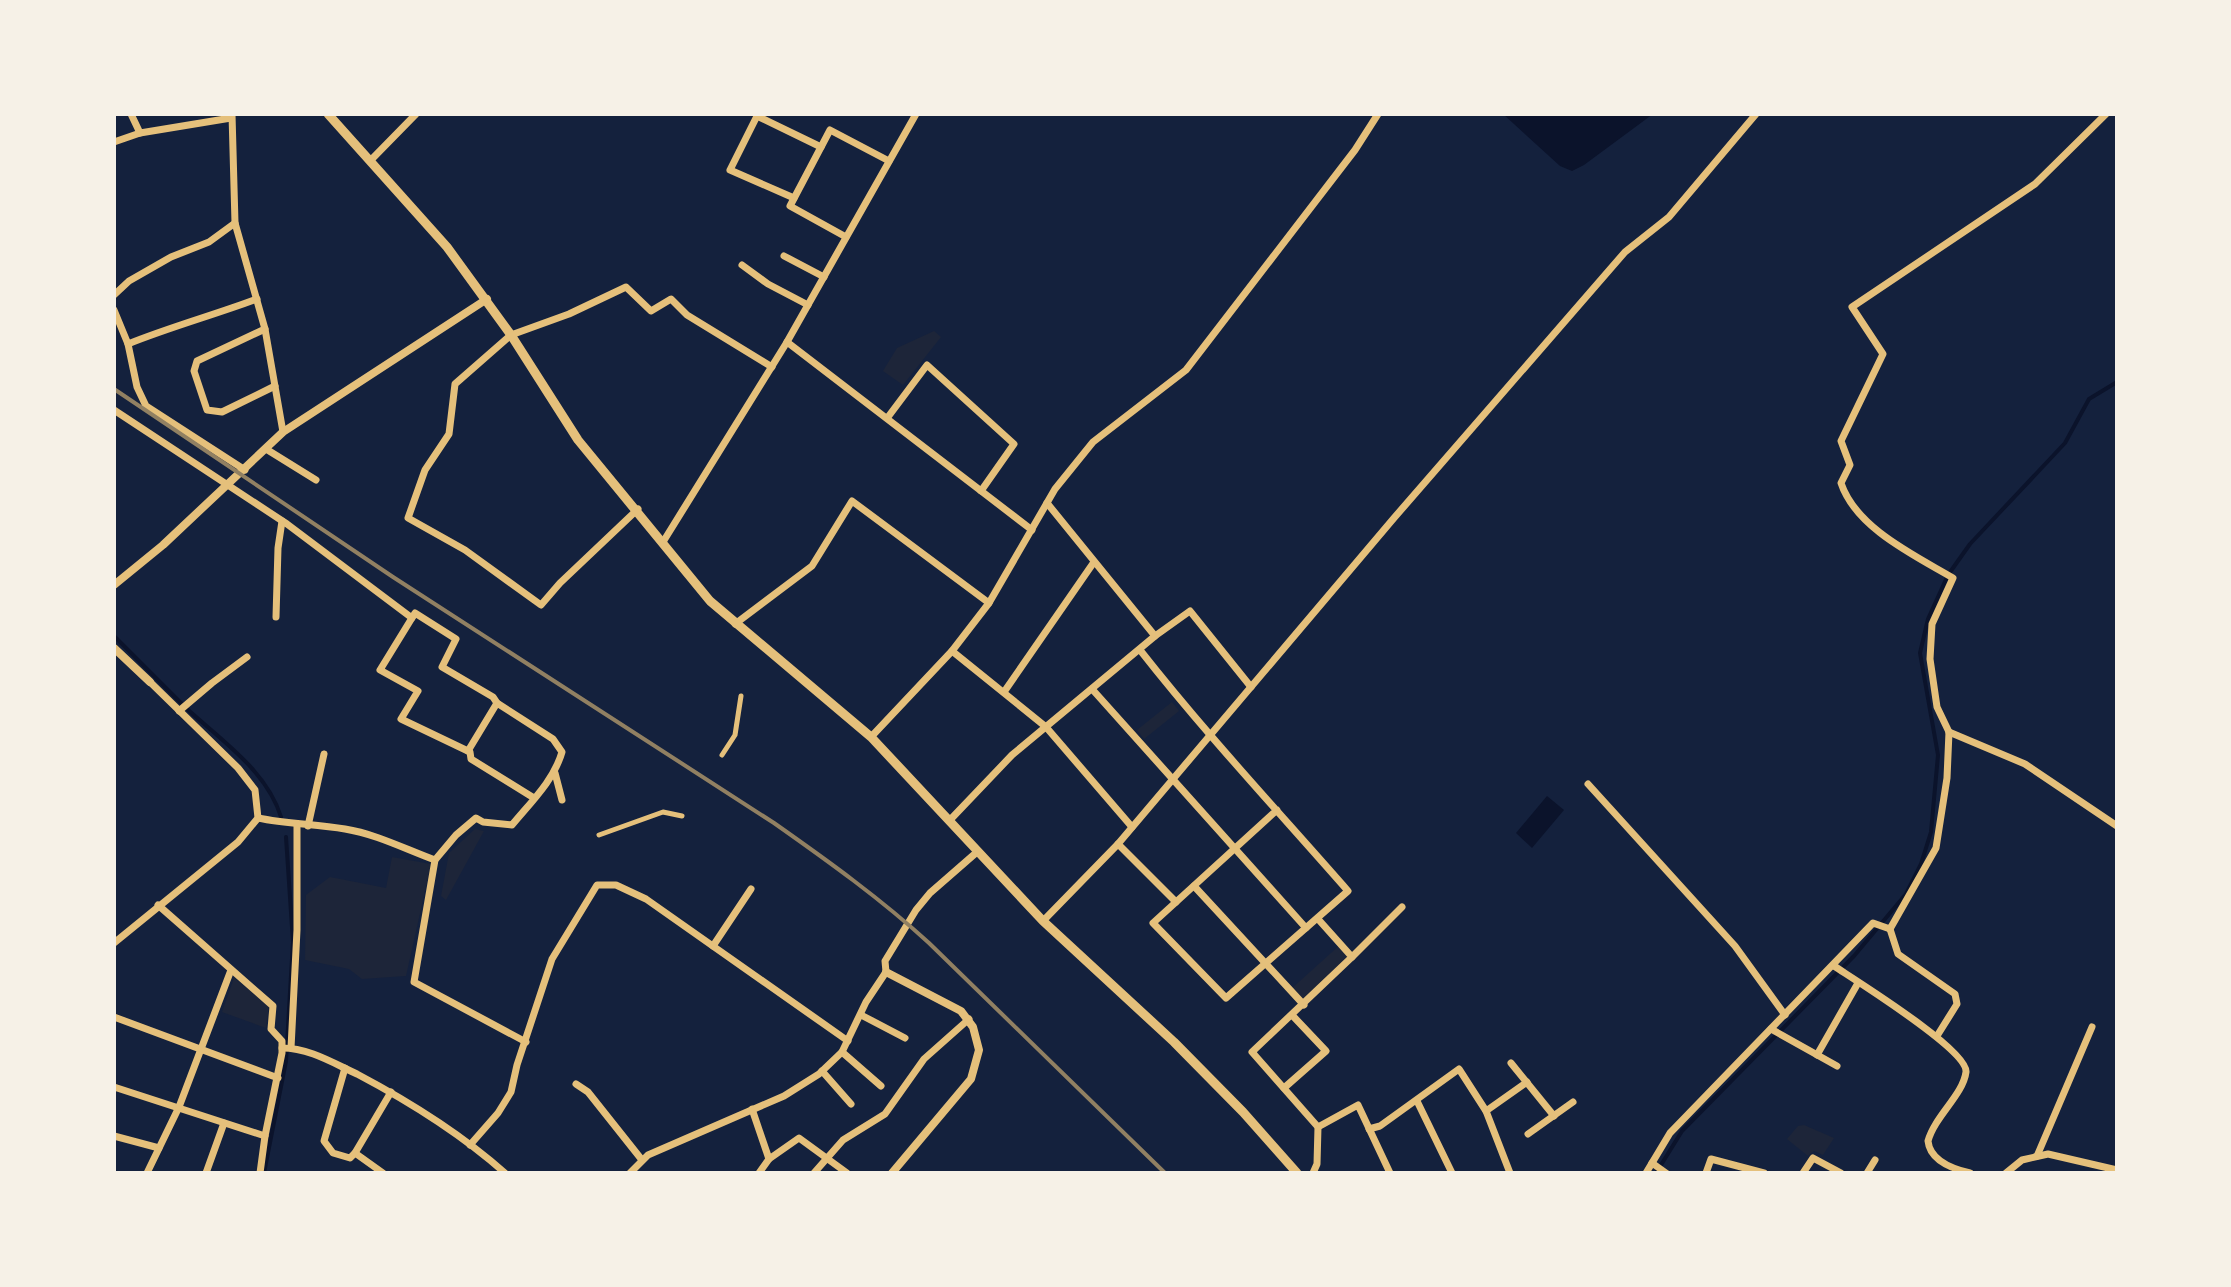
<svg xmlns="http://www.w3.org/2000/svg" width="2231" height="1287" font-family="Jost,sans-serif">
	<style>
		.green { fill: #1d2539 }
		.water { fill: #0b132b }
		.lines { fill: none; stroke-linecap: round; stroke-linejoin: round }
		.stream { stroke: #0b132b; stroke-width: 4 }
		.pedestrian { stroke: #e5c07b; stroke-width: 5 }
		.minor { stroke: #e5c07b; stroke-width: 7 }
		.tertiary { stroke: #e5c07b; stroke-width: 8 }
		.secondary { stroke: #e5c07b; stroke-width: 9 }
		.rail { stroke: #918062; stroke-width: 4 }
	</style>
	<rect width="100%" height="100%" fill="#14213d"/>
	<g class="green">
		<path d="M 934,331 L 941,337 L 903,385 L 883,371 L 897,348 Z"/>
		<path d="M 1172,702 L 1179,711 L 1144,739 L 1137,730 Z"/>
		<path d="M 475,829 L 484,831 L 446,900 L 441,896 L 449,853 Z"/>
		<path d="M 392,857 L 431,864 L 406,976 L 362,979 L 349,969 L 305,960 L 306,895 L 330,877 L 386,888 Z"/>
		<path d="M 1341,944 L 1352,957 L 1304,1005 L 1290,990 Z"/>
		<path d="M 234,978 L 269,1006 L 266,1028 L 222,1012 Z"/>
		<path d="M 1804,1125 L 1834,1138 L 1823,1155 L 1814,1151 L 1808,1156 L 1787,1139 L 1798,1126 Z"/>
	</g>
	<g class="water">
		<path d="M 1503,114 L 1653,114 L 1584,165 L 1572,171 L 1560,166 Z"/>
		<path d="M 1547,796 L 1564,810 L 1532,848 L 1516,833 Z"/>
	</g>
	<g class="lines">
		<g class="stream">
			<path d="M 114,636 L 183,705"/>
			<path d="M 186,708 C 221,740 267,771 281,817"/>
			<path d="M 264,1173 L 286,1061 L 293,942 L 286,837"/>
			<path d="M 1656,1173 L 1682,1131 L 1854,956 L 1906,894 L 1921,864 L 1931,832 L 1938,755 L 1920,653 L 1928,619 L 1948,575 L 1970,544 L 2065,443 L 2089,399 L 2117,382"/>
		</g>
		<g class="pedestrian">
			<path d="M 722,755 L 735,735 L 741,696"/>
			<path d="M 599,835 L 663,812 L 682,816"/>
		</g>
		<g class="minor">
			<path d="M 131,114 L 140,133"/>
			<path d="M 232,114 L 235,223 L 265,329 L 283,432"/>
			<path d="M 114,142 L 140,133 L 231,118"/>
			<path d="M 371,160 L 416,114"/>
			<path d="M 794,198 L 730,170 L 757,116 L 821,147"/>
			<path d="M 846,237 L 790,206 L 830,130 L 889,161"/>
			<path d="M 784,256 L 824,277"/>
			<path d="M 742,265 L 768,284 L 808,305"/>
			<path d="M 114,295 L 129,281 L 171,257 L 209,242 L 235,223"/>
			<path d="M 114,310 L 128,344"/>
			<path d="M 265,329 L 197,361 L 194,371 L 207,410 L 222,412 L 275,386"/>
			<path d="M 787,342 L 1032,530"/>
			<path d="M 114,410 L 287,524 L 412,618"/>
			<path d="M 888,417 L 927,365 L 1014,444 L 981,491"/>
			<path d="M 266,449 L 316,480"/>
			<path d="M 245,470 L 146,406 L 137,387 L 128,344 C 170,327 214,315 257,299"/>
			<path d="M 1047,503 L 1155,636"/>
			<path d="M 638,509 L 560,583 L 541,605 L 465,550 L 408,518 L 425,470 L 449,434 L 455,384 L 511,335 L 569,314 L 626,287 L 651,311 L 671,299 L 687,315 L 772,367"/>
			<path d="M 663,542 L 787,342 L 916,114"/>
			<path d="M 276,617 L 278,548 L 282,521"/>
			<path d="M 735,624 L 812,566 L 852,501 L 989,603"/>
			<path d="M 1140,650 C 1206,734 1278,811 1348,891 L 1226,998 L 1153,923 L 1277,810"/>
			<path d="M 952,651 L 1046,727 L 1132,827"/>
			<path d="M 1092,689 L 1306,928"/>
			<path d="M 1004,692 L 1094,562"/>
			<path d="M 179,711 L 212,683 L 247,657"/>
			<path d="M 1949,732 L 2025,764 L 2117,826"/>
			<path d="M 871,737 L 952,651 L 989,603 L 1055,489 L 1093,442 L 1186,370 L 1355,150 L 1378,114"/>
			<path d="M 468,751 L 497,703"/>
			<path d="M 555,773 L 562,800"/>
			<path d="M 1588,784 L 1735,946 L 1785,1015"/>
			<path d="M 258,818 C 287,824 316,824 345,829 C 376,834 405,849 435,860"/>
			<path d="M 950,820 L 1012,755 L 1155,636 L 1190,611 L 1251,687"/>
			<path d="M 308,826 L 324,754"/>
			<path d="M 1118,844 L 1176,902"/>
			<path d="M 1194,886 L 1304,1005"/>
			<path d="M 158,905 L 273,1006 L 271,1029 L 282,1041 L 282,1053 L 265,1136 L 260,1173"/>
			<path d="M 1043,921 L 1118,844 L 1394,518 L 1625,252 L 1669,217 L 1756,114"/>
			<path d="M 1890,929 L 1898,954 L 1955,994 L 1957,1004 L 1937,1036"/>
			<path d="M 114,943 L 238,842 L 258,818 L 255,790 L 238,768 L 150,682"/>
			<path d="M 713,946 L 751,889"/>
			<path d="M 1352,957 L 1402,907"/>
			<path d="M 1834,966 C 1855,980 1968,1050 1966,1072 C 1963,1095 1935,1116 1928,1141 C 1930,1161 1953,1169 1970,1173"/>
			<path d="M 861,1015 L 905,1038"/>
			<path d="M 114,1017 L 278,1078"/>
			<path d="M 1771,1029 L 1837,1066"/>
			<path d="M 526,1042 L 414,982 L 435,860 L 456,835 L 476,818 L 483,822 L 512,825 C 531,802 554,780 562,752 L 553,739 L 497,703 L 493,697 L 442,667 L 456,639 L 415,613 L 380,670 L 418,691 L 401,719 L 470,752 L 471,759 L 534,798"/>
			<path d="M 282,1048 C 309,1048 333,1063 357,1074 C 410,1102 460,1133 505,1173"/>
			<path d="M 291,1048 L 297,930 L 297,825"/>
			<path d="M 842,1052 L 881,1086"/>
			<path d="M 1817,1055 L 1858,983"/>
			<path d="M 1511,1063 L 1554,1116"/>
			<path d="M 345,1068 L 324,1141 L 333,1153 L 350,1158 L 355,1153 L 391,1092"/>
			<path d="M 822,1071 L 851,1104"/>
			<path d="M 576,1084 L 588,1092 L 642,1160"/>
			<path d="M 114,1087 L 265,1136"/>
			<path d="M 1284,1088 L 1326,1051 L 1292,1015"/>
			<path d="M 1417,1101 L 1452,1173"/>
			<path d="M 752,1109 L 769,1159 L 799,1138 L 847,1173"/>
			<path d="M 1486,1111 L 1527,1082"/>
			<path d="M 1318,1127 L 1358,1105 L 1390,1173"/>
			<path d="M 1369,1129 L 1380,1126 L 1459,1069 L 1486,1111 L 1510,1173"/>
			<path d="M 1528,1134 L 1573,1102"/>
			<path d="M 114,1136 L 159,1148"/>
			<path d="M 470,1145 L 498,1113 L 511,1092 L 517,1065 L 552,959 L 597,885 L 616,885 L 646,899 L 848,1041"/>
			<path d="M 355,1153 L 383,1173"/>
			<path d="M 2037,1156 L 2092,1027"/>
			<path d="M 1652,1163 L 1666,1173"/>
			<path d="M 147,1173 L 179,1107 L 231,970"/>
			<path d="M 206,1173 L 224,1123"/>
			<path d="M 630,1173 L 648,1155 L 784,1096 L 819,1074 L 842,1052 L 866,1002 L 886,972 L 885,961 L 916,910 L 930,893 L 977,852"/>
			<path d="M 759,1173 L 769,1159"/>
			<path d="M 814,1173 L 843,1140 L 885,1114 L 924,1059 L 969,1019"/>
			<path d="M 1313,1173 L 1317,1164 L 1318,1127 L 1252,1052 L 1352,957 L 1318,919"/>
			<path d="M 1646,1173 L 1670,1133 L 1873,923 L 1890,929 L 1936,848 L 1947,778 L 1949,732 L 1937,707 L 1930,659 L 1932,624 L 1953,578 C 1914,555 1856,528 1841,483 L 1850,465 L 1841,441 L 1883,354 L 1852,307 L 2035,184 L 2106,114"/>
			<path d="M 1706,1173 L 1711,1159 L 1764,1173"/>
			<path d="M 1803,1173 L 1813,1158 L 1841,1173"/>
			<path d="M 1867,1173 L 1875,1160"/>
			<path d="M 2006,1173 L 2022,1160 L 2048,1154 L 2117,1170"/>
		</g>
		<g class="tertiary">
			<path d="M 114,585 L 163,545 L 283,432 L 487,299"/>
			<path d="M 114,648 L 150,682"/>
			<path d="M 886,972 L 961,1011 L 973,1027 L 979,1050 L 971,1079 L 892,1173"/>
		</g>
		<path class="secondary" d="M 328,114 L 447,247 L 511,335 L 578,440 L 710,601 L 871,737 L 1043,921 L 1174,1042 L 1243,1112 L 1297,1173"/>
		<path class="rail" d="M 114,389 L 393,577 L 774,823 C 828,861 881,899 929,943 L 1165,1173"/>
	</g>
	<rect width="2231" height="1287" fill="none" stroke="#f6f1e7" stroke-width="232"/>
</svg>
